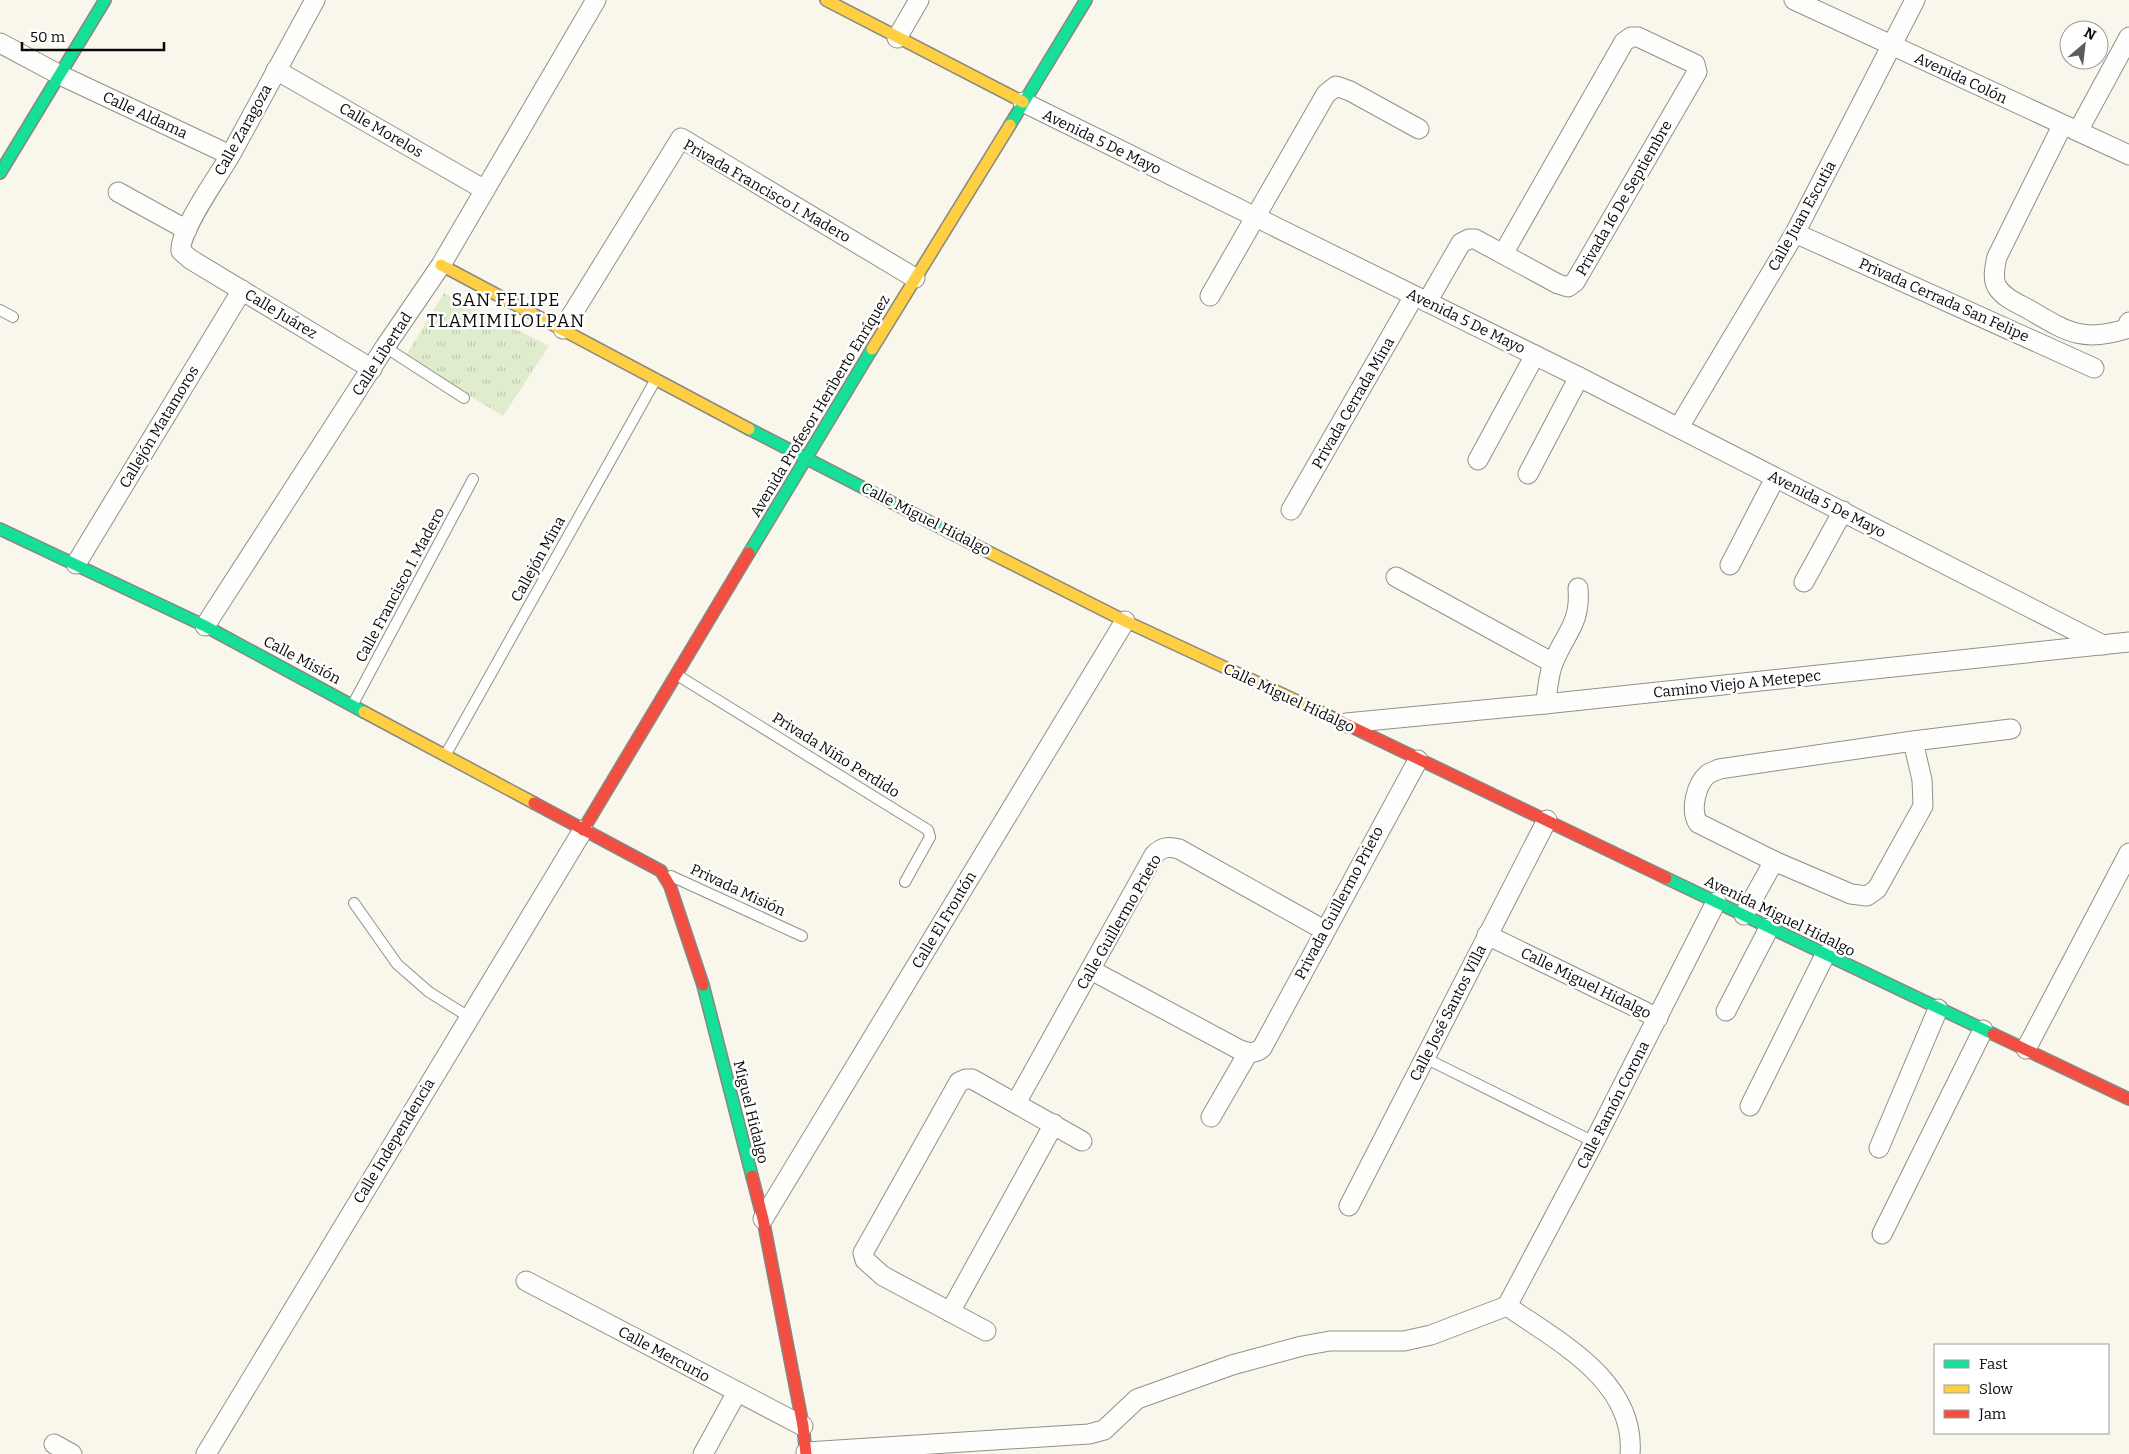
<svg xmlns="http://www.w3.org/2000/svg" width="2129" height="1454" font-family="Bitter,serif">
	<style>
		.park { fill: url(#park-tufts) }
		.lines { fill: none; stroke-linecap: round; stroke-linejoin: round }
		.lane-casing { stroke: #91908b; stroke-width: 12 }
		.street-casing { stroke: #91908b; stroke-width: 21 }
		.fast-casing { stroke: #888782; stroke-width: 14 }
		.slow-casing { stroke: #888782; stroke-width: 14 }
		.jam-casing { stroke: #888782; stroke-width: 14 }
		.lane { stroke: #fefefc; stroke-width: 10 }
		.street { stroke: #fefefc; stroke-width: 19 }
		.fast { stroke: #16e098; stroke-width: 11 }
		.slow { stroke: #ffcf43; stroke-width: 11 }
		.jam { stroke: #f24e42; stroke-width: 11 }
		.labels { text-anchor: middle; stroke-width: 5; stroke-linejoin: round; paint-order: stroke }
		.street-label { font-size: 15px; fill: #090909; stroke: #fff }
		.quarter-label { font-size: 18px; letter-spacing: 1px; fill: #090909; stroke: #fff }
	</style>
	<defs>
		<pattern id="park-tufts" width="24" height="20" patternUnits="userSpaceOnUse" patternTransform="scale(1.25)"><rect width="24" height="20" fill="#dfedcd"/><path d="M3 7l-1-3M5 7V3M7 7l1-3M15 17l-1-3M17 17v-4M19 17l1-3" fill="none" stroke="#becaaf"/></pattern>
	</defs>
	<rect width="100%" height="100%" fill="#f9f7ec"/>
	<path class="park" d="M 444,293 L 549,346 L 503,416 L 405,357 Z"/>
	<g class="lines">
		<g class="lane-casing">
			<g id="lane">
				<path d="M 0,310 L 13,317"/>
				<path d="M 385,347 L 464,398"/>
				<path d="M 677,675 L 928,830 L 930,837 L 905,882"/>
				<path d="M 353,704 L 473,479"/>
				<path d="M 446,754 L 656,379"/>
				<path d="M 671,876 L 802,936"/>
				<path d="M 354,903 L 397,964 L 429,992 L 469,1017"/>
				<path d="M 1425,1058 L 1594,1142"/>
			</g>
		</g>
		<g class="street-casing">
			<g id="street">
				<path d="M 315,0 C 287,51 259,103 231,154 C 220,174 179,230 181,251 L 190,259 L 372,369"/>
				<path d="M 1794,0 L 2129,155"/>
				<path d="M 897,38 L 919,0"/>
				<path d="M 0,43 L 60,75 L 230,155"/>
				<path d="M 276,70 L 485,190"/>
				<path d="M 1023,102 L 1579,377 L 2103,645"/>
				<path d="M 2062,126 L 1997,257 C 1995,266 1992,278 1997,287 C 2004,298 2017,303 2028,309 C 2066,331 2081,343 2126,329 L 2129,322"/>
				<path d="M 2078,131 L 2129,37"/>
				<path d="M 118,192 L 187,230"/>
				<path d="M 1795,233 L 2094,368"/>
				<path d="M 1210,296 L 1326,94 L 1336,86 L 1350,91 L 1419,129"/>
				<path d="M 1427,302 L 1461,243 L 1469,239 L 1475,239 L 1558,284 L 1568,287 L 1575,282 L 1697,72 L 1695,64 L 1638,37 L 1631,37 L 1624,42 L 1503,254"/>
				<path d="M 563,329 L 681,138 L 915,278"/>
				<path d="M 1679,427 L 1795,233 L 1915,0"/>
				<path d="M 1478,460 L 1535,355"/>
				<path d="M 1528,474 L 1579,377"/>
				<path d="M 1291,510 L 1414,296"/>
				<path d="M 76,564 L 242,290"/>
				<path d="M 1730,565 L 1775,478"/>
				<path d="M 1396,577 L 1553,663"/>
				<path d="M 1804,582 L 1843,511"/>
				<path d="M 205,626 L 385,347 L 441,265 L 596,0"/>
				<path d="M 1545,704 C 1548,691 1548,674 1554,661 C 1566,632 1581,623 1578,588"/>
				<path d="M 1346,723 L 1545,704 L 2129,642"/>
				<path d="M 1913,741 L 1922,780 L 1923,806 L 1877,889 L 1867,896 L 1851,894 L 1774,861 L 1698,823 C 1690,810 1696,784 1708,774 C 1711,772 1716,771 1719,769 L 1913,741 L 2011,729"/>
				<path d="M 1744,915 L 1774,861"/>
				<path d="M 1487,935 L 1658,1018"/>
				<path d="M 1091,970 L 1240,1050 C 1249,1053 1255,1054 1262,1048 L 1418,760"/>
				<path d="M 1726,1011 L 1769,928"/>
				<path d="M 2026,1049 L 2129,853"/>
				<path d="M 1016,1103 L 1154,855 C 1162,847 1168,846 1179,849 L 1324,930"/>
				<path d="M 1750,1106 L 1825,955"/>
				<path d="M 1211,1117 L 1248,1053"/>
				<path d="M 1879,1148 L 1938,1009"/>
				<path d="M 1349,1206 L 1547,820"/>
				<path d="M 763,1219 L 1125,621"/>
				<path d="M 1882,1234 L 1983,1030"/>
				<path d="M 526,1281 L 803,1426"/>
				<path d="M 1507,1306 L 1594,1142 L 1716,902"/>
				<path d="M 1507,1306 C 1557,1341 1636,1381 1630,1454"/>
				<path d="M 950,1312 L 1054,1124"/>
				<path d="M 986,1331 L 883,1276 L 865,1260 L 863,1253 L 959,1082 L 966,1079 L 972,1079 L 1082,1141"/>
				<path d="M 54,1444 L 72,1454"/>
				<path d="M 806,1452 L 1089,1434 L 1104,1430 L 1137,1399 L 1232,1365 L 1302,1346 L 1330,1341 L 1404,1341 L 1431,1335 L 1507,1306"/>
				<path d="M 206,1454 L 583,830"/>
				<path d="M 703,1454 L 737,1392"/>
			</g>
		</g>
		<g class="fast-casing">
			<g id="fast">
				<path d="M 1010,125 L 1086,0"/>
				<path d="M 0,173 L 105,0"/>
				<path d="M 749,429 L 955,535"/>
				<path d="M 0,529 L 205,626 L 364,712"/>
				<path d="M 749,553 L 872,349"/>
				<path d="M 1666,878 L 1993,1034"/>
				<path d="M 703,985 L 752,1176"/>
			</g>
		</g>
		<g class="slow-casing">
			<g id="slow">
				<path d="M 826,0 L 1023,102"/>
				<path d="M 441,265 L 749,429"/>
				<path d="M 872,349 L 1010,125"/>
				<path d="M 955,535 L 1125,621 L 1325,714"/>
				<path d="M 364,712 L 534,803"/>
			</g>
		</g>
		<g class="jam-casing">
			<g id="jam">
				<path d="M 1325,714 L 1666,878"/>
				<path d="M 534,803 L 661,871 L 670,886 L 703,985"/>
				<path d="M 583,830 L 749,553"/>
				<path d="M 1993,1034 L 2129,1099"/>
				<path d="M 752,1176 L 763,1219 L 803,1426 L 806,1454"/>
			</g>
		</g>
		<use href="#lane" class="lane"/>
		<use href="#street" class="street"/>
		<use href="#fast" class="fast"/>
		<use href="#slow" class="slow"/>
		<use href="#jam" class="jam"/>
	</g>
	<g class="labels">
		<g class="street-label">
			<text transform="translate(1961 78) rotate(25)" y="5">Avenida Colón</text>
			<text transform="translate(145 115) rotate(25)" y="5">Calle Aldama</text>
			<text transform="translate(243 130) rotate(-61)" y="5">Calle Zaragoza</text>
			<text transform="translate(381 130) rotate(30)" y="5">Calle Morelos</text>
			<text transform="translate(1102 142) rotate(26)" y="5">Avenida 5 De Mayo</text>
			<text transform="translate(767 191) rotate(30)" y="5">Privada Francisco I. Madero</text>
			<text transform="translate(1624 198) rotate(-60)" y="5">Privada 16 De Septiembre</text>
			<text transform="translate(1802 216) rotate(-61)" y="5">Calle Juan Escutia</text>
			<text transform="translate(1944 300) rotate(24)" y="5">Privada Cerrada San Felipe</text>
			<text transform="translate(281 314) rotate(31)" y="5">Calle Juárez</text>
			<text transform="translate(1466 321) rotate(26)" y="5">Avenida 5 De Mayo</text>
			<text transform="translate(382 354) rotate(-57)" y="5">Calle Libertad</text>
			<text transform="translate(1353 403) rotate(-60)" y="5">Privada Cerrada Mina</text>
			<text transform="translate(820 406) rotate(-59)" y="5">Avenida Profesor Heriberto Enríquez</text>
			<text transform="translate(159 427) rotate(-59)" y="5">Callejón Matamoros</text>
			<text transform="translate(1827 504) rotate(27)" y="5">Avenida 5 De Mayo</text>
			<text transform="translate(926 519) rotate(27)" y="5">Calle Miguel Hidalgo</text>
			<text transform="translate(538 559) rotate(-61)" y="5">Callejón Mina</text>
			<text transform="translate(400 585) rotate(-62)" y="5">Calle Francisco I. Madero</text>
			<text transform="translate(302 660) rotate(28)" y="5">Calle Misión</text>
			<text transform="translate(1737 684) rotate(-6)" y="5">Camino Viejo A Metepec</text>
			<text transform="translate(1289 698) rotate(25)" y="5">Calle Miguel Hidalgo</text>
			<text transform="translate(836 755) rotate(32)" y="5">Privada Niño Perdido</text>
			<text transform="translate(738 890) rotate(25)" y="5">Privada Misión</text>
			<text transform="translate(1339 903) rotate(-62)" y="5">Privada Guillermo Prieto</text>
			<text transform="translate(1780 916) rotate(26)" y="5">Avenida Miguel Hidalgo</text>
			<text transform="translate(944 920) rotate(-59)" y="5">Calle El Frontón</text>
			<text transform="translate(1119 922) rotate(-60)" y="5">Calle Guillermo Prieto</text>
			<text transform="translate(1586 983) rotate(26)" y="5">Calle Miguel Hidalgo</text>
			<text transform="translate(1448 1013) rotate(-63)" y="5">Calle José Santos Villa</text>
			<text transform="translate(1613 1105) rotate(-63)" y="5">Calle Ramón Corona</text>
			<text transform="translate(751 1112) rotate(76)" y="5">Miguel Hidalgo</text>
			<text transform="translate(394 1141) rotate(-59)" y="5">Calle Independencia</text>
			<text transform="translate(664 1354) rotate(28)" y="5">Calle Mercurio</text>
		</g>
		<g class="quarter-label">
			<text x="506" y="306">SAN FELIPE<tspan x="506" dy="21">TLAMIMILOLPAN</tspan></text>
		</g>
	</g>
	<rect x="1934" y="1344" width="175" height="90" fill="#ffffff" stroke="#9d9d9d"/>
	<rect x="1944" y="1360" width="25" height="8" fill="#16e098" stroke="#9d9d9d"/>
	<text x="1979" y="1369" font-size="15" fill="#090909">Fast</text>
	<rect x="1944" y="1385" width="25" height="8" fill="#ffcf43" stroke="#9d9d9d"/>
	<text x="1979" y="1394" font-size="15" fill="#090909">Slow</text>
	<rect x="1944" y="1410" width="25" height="8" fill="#f24e42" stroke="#9d9d9d"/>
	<text x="1979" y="1419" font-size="15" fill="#090909">Jam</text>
	<g transform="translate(2084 45) rotate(28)"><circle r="24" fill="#ffffff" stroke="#9d9d9d"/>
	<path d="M0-4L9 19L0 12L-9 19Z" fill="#5d5c58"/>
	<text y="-8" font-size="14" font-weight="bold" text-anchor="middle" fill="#090909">N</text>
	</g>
	<path d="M22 42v8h142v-8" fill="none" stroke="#090909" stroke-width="2.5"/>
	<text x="30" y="42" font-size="15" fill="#090909" stroke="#ffffff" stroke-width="4" paint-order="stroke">50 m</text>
</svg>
